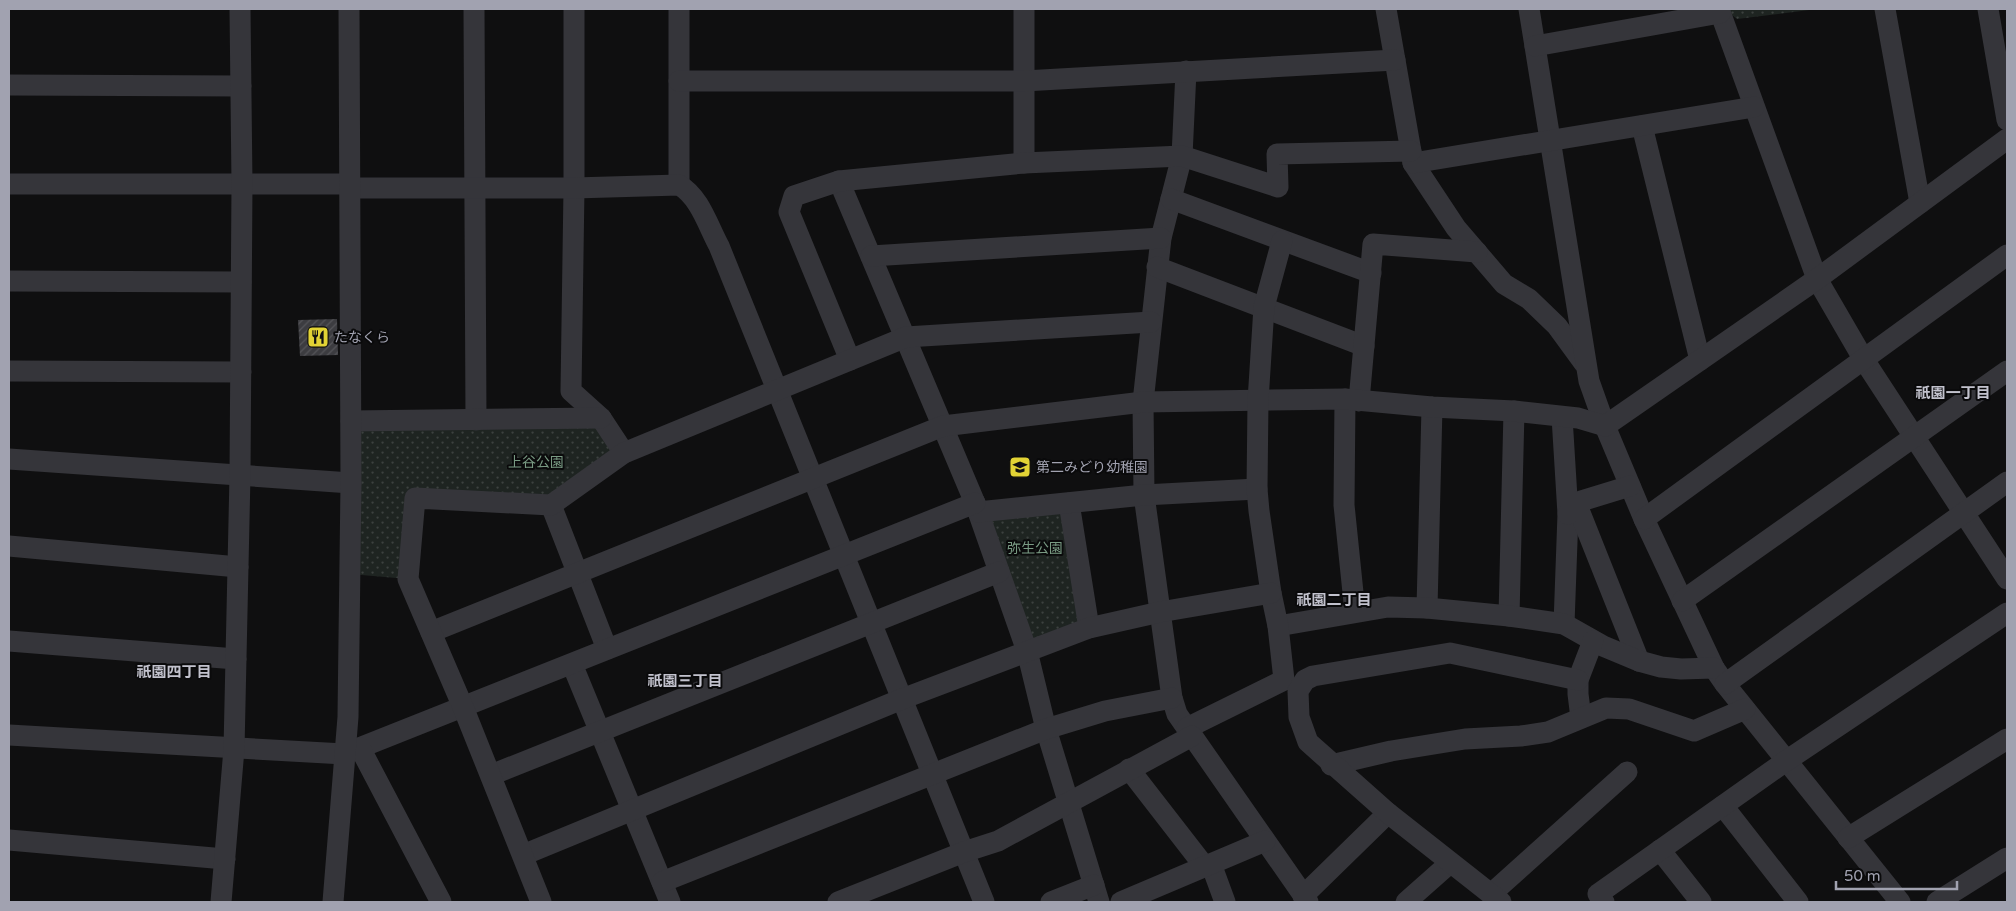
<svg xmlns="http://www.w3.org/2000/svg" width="2016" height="911" font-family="'Varela Round','Noto Sans JP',sans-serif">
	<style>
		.park { fill: url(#park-dots) }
		.building { fill: url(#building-hatch) }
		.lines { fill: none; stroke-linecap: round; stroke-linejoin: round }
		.minor { stroke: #35353a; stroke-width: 21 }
		.labels { text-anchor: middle; stroke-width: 4; stroke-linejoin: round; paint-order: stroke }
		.poi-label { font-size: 14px; fill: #a1a2b0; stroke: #0a0a0b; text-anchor: start }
		.park-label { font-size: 14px; fill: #799a83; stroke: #0a0a0b }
		.neighbourhood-label { font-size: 15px; font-weight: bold; fill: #c2c2cd; stroke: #0a0a0b }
	</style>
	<defs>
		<pattern id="park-dots" width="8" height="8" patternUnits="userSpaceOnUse" patternTransform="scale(1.25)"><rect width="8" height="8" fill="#1e2421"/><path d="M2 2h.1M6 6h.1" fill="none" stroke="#3c413f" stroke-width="1.8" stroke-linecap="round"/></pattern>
		<pattern id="building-hatch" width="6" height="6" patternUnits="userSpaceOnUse" patternTransform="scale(1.25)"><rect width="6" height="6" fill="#3c3c40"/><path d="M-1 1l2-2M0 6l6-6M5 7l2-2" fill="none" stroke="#555559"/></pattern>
	</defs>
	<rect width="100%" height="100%" fill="#0f0f10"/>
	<g class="park">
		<path d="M 1727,9 L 1817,9 L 1737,19 L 1728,12 Z"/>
		<path d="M 601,418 L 624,453 L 551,505 L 415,498 L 408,579 L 350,574 L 351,421 Z"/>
		<path d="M 1069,503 L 1089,628 L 1027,651 L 978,512 Z"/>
	</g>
	<path class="building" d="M 337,319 L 338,355 L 300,356 L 298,320 Z"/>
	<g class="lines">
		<g class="minor">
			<path d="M 474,9 L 476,420"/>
			<path d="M 574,9 L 574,188 L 571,391 L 601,418 L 624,453"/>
			<path d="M 679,9 L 679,185"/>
			<path d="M 1024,9 L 1024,163"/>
			<path d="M 1386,9 L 1413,163 L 1456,228 L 1504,284 L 1529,299 L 1557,326 L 1584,363"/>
			<path d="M 1529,9 L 1589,381 L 1605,426 L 1644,519 L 1714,668 L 1725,684 L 1900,902"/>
			<path d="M 1719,9 L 1817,279 L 1864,360 L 2007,579"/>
			<path d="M 1885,9 L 1920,203"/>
			<path d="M 1988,9 L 2007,120"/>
			<path d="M 1535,46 L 1720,13"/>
			<path d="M 1186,71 L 1182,156 L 1161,238 L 1143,402 L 1144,495 L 1172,698 L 1177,714 L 1308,902"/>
			<path d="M 679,81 L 1024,81 L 1395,60"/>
			<path d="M 9,85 L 241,86"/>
			<path d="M 1642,126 L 1700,360"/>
			<path d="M 1413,163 L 1754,107"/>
			<path d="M 839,181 L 975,503 L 1027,651 L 1046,729 L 1099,902"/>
			<path d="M 9,184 L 350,184"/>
			<path d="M 350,188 L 574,188 L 679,185 C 700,197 708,226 719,246 L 984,902"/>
			<path d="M 1171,199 L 1371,273"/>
			<path d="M 871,256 L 1161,238"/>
			<path d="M 1157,267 L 1364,346"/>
			<path d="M 9,281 L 241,282"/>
			<path d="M 850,360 L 789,212 L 794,196 L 839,181 L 1024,163 L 1182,156 L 1278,187 L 1277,154 L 1411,151"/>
			<path d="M 9,371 L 241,372"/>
			<path d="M 1345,399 L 1344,505 L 1355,612"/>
			<path d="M 1359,401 L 1373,244 L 1477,252"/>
			<path d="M 1562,417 L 1568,514 L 1564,624"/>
			<path d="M 351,421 L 601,418"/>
			<path d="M 9,459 L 351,483"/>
			<path d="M 1069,503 L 1089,628"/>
			<path d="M 551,505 L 607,649"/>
			<path d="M 1577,505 L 1639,661"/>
			<path d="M 978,512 L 1144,495 L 1257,489"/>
			<path d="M 1568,514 L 1581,501 L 1630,486"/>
			<path d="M 1644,519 L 2007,255"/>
			<path d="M 9,546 L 238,567"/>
			<path d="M 1682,601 L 2007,371"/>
			<path d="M 1427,608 L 1432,407"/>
			<path d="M 1509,616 L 1514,411"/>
			<path d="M 1278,626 L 1388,607 L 1427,608 L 1509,616 L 1564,624 L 1603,646 L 1639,661 L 1661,667 L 1681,669 L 1714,668"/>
			<path d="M 431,632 L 943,426 L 1143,402 L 1345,399 L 1432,407 L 1514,411 L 1578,418 L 1605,426 L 1817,279 L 2007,139"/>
			<path d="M 9,641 L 236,659"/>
			<path d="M 572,664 L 670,902"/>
			<path d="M 1725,684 L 2007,482"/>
			<path d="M 1581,718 L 1578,694 L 1578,680 L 1593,641"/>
			<path d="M 1187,728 L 1284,680 L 1278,626 L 1271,593 L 1259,511 L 1257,489 L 1258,401 L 1264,307 L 1282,241"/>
			<path d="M 9,735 L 344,754 L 975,503"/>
			<path d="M 360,748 L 441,902"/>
			<path d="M 1331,765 L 1391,751 L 1465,739 L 1521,736 L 1548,732 L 1606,708 L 1629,709 L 1694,731 L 1745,709"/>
			<path d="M 1129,769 L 1205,867"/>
			<path d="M 491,775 L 999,572"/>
			<path d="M 1723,806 L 1798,902"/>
			<path d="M 1848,838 L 2007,739"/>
			<path d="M 9,840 L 225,859"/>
			<path d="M 1660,850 L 1701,902"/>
			<path d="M 523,855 L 902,699 L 1089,628 L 1160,612 L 1271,593"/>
			<path d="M 1211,864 L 1225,902"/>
			<path d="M 662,882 L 1046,729 L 1105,711 L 1172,698"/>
			<path d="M 1491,894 L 1627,772"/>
			<path d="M 1303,896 L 1388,813"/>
			<path d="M 221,902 L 234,749 L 240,475 L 242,184 L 240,9"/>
			<path d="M 333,902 L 348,717 L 351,483 L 349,9"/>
			<path d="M 541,902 L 463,707 L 408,579 L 415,498 L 551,505 L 624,453 L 906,337 L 1151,322"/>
			<path d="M 838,902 L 964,852 L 998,841 L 1192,736"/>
			<path d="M 1051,902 L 1094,885"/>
			<path d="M 1121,902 L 1265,841"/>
			<path d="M 1406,902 L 1450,863"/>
			<path d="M 1501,902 L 1388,813 L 1308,742 L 1299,717 L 1298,691 L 1305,680 L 1313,676 L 1450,653 L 1578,680"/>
			<path d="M 1604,902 L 1598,894 L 1786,761 L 2007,613"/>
			<path d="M 1937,902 L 2007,858"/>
		</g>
	</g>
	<defs>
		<g id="restaurant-square" transform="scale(1.125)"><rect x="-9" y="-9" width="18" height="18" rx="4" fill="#e2d335" stroke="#0a0a0b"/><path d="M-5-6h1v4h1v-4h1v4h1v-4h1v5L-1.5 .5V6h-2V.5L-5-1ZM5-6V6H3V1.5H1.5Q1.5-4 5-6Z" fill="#111"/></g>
		<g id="school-square" transform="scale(1.125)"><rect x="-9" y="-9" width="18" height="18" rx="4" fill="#e2d335" stroke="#0a0a0b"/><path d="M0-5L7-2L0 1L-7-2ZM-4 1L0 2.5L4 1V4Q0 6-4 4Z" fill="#111"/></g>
	</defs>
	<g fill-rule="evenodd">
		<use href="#restaurant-square" x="318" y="337"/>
		<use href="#school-square" x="1020" y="467"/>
	</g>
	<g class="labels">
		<g class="poi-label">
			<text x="334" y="342">たなくら</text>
			<text x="1036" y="472">第二みどり幼稚園</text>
		</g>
		<g class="park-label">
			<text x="536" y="467">上谷公園</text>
			<text x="1035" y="553">弥生公園</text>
		</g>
		<g class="neighbourhood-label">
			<text x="1953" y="398">祇園一丁目</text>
			<text x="1334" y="605">祇園二丁目</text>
			<text x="174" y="677">祇園四丁目</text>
			<text x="685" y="686">祇園三丁目</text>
		</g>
	</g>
	<rect width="2016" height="911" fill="none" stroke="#a1a2b0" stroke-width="20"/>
	<path d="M1836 881v8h121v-8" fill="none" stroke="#a1a2b0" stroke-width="2.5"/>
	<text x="1844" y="881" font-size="15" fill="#a1a2b0" stroke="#0a0a0b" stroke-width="4" paint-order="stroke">50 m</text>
</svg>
